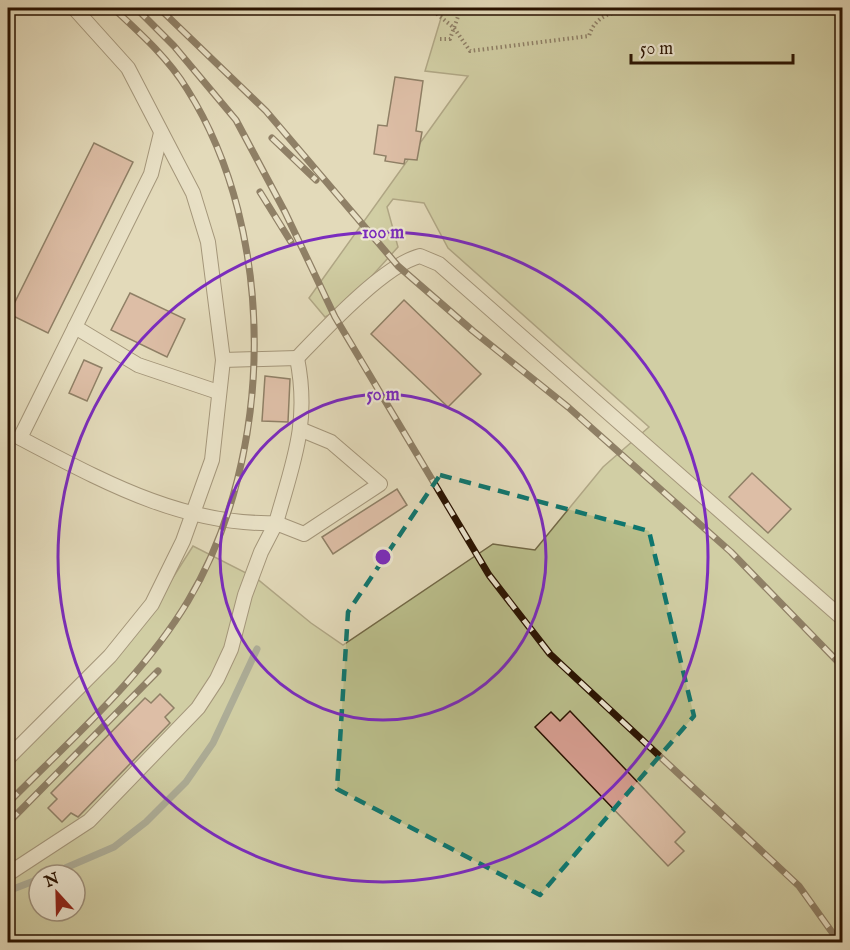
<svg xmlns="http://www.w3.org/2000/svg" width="850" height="950" font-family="'IM FELL English',serif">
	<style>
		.green { fill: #babe8b; stroke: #726846; stroke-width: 1.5; fill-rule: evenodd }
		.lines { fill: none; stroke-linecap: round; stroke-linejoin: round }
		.stream { stroke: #6a776d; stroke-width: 7 }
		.building { fill: #d49c8e; stroke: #291200; stroke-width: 1.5 }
		.service-casing { stroke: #58442e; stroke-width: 16 }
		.path { stroke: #291200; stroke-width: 4; stroke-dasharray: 1.5 3; stroke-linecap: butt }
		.service { stroke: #ede7d2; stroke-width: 14 }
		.rail-casing { stroke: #291200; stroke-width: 7 }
		.rail { stroke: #ede7d2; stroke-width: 4.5; stroke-dasharray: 14; stroke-linecap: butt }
		.marked { fill: none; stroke: #0f766e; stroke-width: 4.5; stroke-dasharray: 12 8; stroke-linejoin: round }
		.ring { fill: none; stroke: #7b2cbf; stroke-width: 3 }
		.centre { fill: #7b2cbf; stroke: #ede7d2; stroke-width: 3 }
		.ring-label { font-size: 18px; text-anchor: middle; font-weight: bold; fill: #7b2cbf; stroke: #ede7d2; stroke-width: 4.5; stroke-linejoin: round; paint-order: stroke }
	</style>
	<rect width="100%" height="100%" fill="#e3daba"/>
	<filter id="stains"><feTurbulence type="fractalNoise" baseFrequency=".00333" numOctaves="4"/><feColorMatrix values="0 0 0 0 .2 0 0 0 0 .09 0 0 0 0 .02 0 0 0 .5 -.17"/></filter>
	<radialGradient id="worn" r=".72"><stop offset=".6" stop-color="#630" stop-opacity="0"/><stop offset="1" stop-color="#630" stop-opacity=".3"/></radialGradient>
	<path class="green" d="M 444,8 L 842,8 L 842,942 L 8,942 L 8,763 L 153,609 L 193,546 L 256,578 L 311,623 L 343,645 L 493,544 L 535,550 L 603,467 L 649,427 L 448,248 L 424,203 L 393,199 L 387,207 L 398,247 L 343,308 L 325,317 L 309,298 L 468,76 L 425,71 ZM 39,875 L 75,875 L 75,911 L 39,911 Z"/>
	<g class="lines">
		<g class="stream">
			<path d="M 49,875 L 114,847 L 146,822 L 186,782 L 213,743 L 257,649"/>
			<path d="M 8,891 L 39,879"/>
		</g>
	</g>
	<g class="building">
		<path d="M 395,77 L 423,81 L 416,131 L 422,132 L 417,160 L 405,159 L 404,164 L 385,161 L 386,156 L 374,154 L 378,125 L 387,126 Z"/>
		<path d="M 94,143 L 133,162 L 48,333 L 9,314 Z"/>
		<path d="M 130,293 L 185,319 L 167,357 L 111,330 Z"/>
		<path d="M 404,300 L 481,374 L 448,407 L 371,334 Z"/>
		<path d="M 84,360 L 102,368 L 87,401 L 69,393 Z"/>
		<path d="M 265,376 L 290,379 L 288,422 L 262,421 Z"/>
		<path d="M 752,473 L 791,509 L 768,533 L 729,497 Z"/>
		<path d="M 397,489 L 407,505 L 333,554 L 322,537 Z"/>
		<path d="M 160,694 L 174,708 L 165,717 L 170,723 L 78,817 L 71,813 L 62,822 L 48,808 L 57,799 L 51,793 L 145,698 L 151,703 Z"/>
		<path d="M 570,711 L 685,832 L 675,842 L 684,851 L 668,866 L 535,727 L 551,712 L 560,721 Z"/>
	</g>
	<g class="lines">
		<g class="service-casing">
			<g id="service">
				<path d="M 161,133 L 151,174 L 75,327 L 138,365 L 218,392"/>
				<path d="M 75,327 L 20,438 C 101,480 182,526 276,523 C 293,462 310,423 297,358 L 223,360"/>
				<path d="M 297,358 C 324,330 384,265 420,256 L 439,264 L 842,618"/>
				<path d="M 8,758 L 110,656 L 152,604 L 183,541 L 212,460 L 223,360 L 208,242 L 193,193 L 128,68 L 74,8"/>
				<path d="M 8,874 L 89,821 L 198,708 L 217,679 L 231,649 L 245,595 L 261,552 L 276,523 L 304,534 L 380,484 L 331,442 L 302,430"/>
			</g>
		</g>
		<g class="path">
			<path d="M 430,8 L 454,28 L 470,51 L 589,36 C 596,13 615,12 637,8"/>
			<path d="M 677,8 L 682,10 L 686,8"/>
			<path d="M 440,39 L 450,39 L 461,8"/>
		</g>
		<use href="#service" class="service"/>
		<g class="rail-casing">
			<g id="rail">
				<path d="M 136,8 L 174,46 L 236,120 L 285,212 L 335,317 L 489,575 L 550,654 L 799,886 L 839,942"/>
				<path d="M 159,8 L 266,111 L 398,266 L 473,331 L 568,407 L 731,552 L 842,666"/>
				<path d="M 272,138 L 316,180"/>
				<path d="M 260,192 L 291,242"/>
				<path d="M 8,803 C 70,740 142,678 188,601 C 275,456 278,233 187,89 C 168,58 140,33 113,8"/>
				<path d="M 8,823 L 158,671"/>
			</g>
		</g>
		<use href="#rail" class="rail"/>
	</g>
	<path d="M0 0H850V950H0ZM 440,475 L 649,531 L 694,716 L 540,895 L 337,789 L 348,612 Z" fill="#e3daba" fill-opacity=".55" fill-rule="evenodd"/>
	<path class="marked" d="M 440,475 L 649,531 L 694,716 L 540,895 L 337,789 L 348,612 Z"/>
	<g class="ring">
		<circle cx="383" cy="557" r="163"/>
		<circle cx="383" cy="557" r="325"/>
	</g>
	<circle cx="383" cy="557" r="9" class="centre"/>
	<g class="ring-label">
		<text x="383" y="238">100 m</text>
		<text x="383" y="400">50 m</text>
	</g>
	<rect width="850" height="950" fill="none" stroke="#e3daba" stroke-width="30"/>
	<rect x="9" y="9" width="832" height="932" fill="none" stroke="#291200" stroke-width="3"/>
	<rect x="15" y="15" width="820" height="920" fill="none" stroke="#291200" stroke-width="1.5"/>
	<g transform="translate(57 893) rotate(338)"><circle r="28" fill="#ede7d2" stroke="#9f927e" stroke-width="1.5"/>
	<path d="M0-4.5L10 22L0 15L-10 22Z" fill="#8f2418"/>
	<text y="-9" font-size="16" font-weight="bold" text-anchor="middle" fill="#291200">N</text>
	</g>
	<path d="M631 54v9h162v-9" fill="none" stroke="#291200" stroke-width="3"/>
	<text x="640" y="54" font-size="18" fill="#291200" stroke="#ede7d2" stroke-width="4.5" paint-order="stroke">50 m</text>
	<rect width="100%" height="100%" filter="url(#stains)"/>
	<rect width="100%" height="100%" fill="url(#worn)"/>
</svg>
